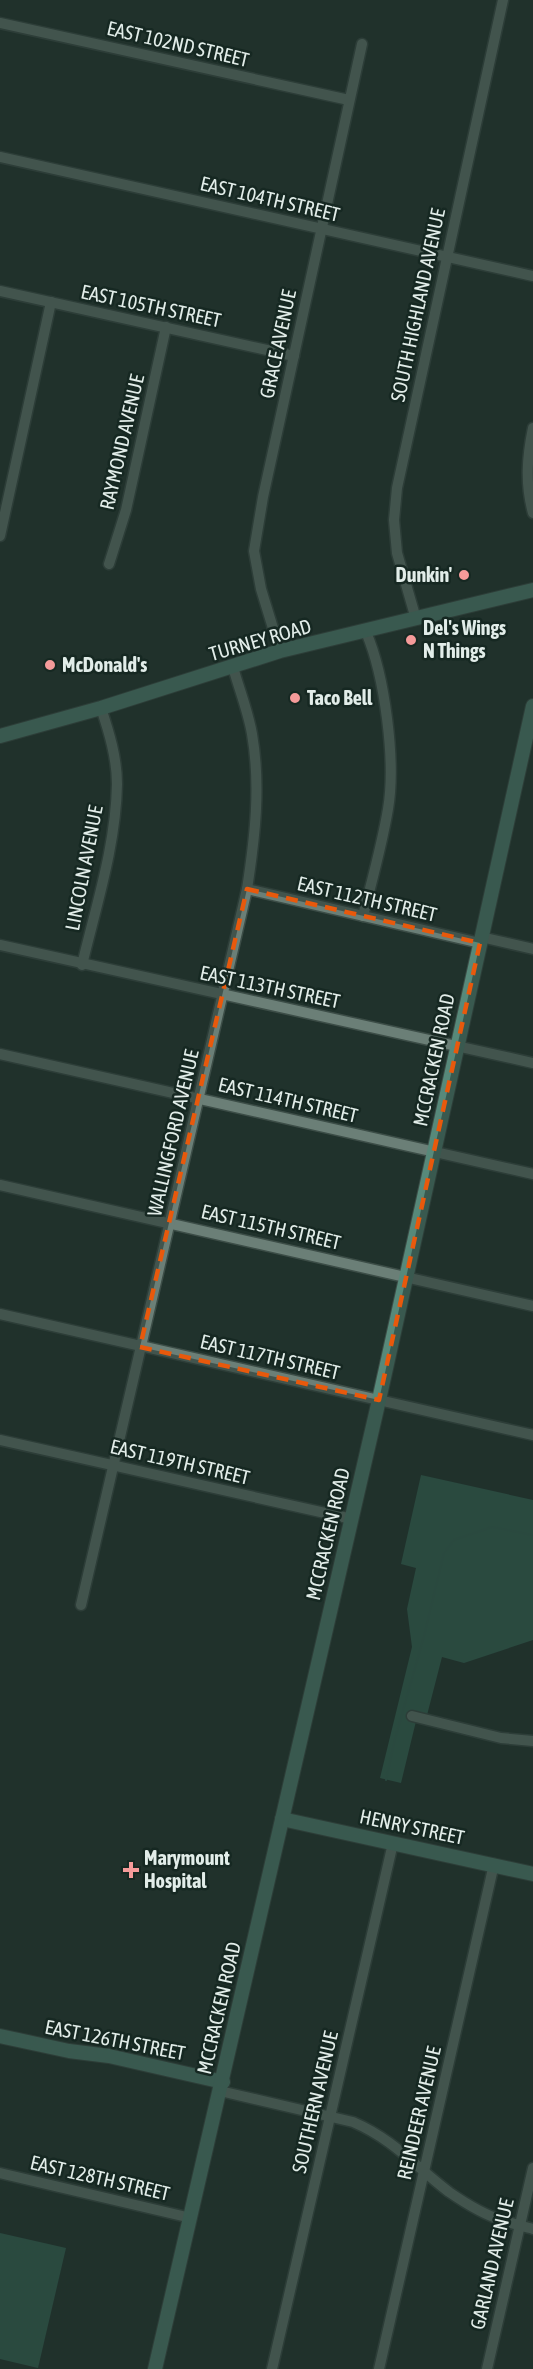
<svg xmlns="http://www.w3.org/2000/svg" width="533" height="2369" font-family="'Asap Condensed',sans-serif">
	<style>
		.forest { fill: #366858 }
		.lines { fill: none; stroke-linecap: round; stroke-linejoin: round }
		.stream { stroke: #366757; stroke-width: 2 }
		.street-casing { stroke: #3c4d47; stroke-width: 13 }
		.secondary-casing { stroke: #3c4d47; stroke-width: 16 }
		.street { stroke: #6b7f77; stroke-width: 10 }
		.secondary { stroke: #57897a; stroke-width: 14 }
		.marked { fill: none; stroke: #e8590c; stroke-width: 4.5; stroke-dasharray: 12 8; stroke-linejoin: round }
		.poi-dot { fill: #f59b9a; stroke: #162822; stroke-width: 2 }
		.labels { text-anchor: middle; stroke-width: 5; stroke-linejoin: round; paint-order: stroke }
		.street-label { font-size: 20px; fill: #e2ede9; stroke: #162822 }
		.poi-label { font-size: 20px; font-weight: bold; fill: #e2ede9; stroke: #162822; text-anchor: start }
	</style>
	<rect width="100%" height="100%" fill="#20322c"/>
	<g class="forest">
		<path d="M 421,1475 L 533,1500 L 533,1640 L 464,1663 L 442,1657 L 426,1719 L 417,1717 L 401,1783 L 380,1778 L 412,1647 L 407,1609 L 416,1568 L 401,1564 Z"/>
		<path d="M 0,2233 L 66,2248 L 38,2368 L 0,2359 Z"/>
	</g>
	<g class="lines">
		<path class="stream" d="M 386,1780 L 395,1739 L 424,1636 L 444,1553 L 454,1540 L 492,1527 L 533,1535"/>
		<g class="street-casing">
			<g id="street">
				<path d="M 0,23 L 349,100"/>
				<path d="M 0,157 L 533,276"/>
				<path d="M 0,291 L 294,356"/>
				<path d="M 533,428 C 527,457 525,484 533,513"/>
				<path d="M 0,536 L 51,302"/>
				<path d="M 109,564 L 126,510 L 166,327"/>
				<path d="M 416,619 L 397,553 L 394,520 L 397,488 L 503,0"/>
				<path d="M 280,651 L 261,589 L 254,551 L 263,497 L 362,44"/>
				<path d="M 247,889 L 480,943"/>
				<path d="M 363,916 C 372,880 382,845 388,809 C 396,762 385,676 366,632"/>
				<path d="M 481,937 L 533,949"/>
				<path d="M 0,945 L 533,1063"/>
				<path d="M 82,965 C 96,906 116,845 117,784 C 117,758 109,732 101,708"/>
				<path d="M 0,1054 L 533,1174"/>
				<path d="M 0,1185 L 533,1306"/>
				<path d="M 0,1314 L 533,1435"/>
				<path d="M 0,1440 L 352,1519"/>
				<path d="M 81,1605 L 247,889 C 255,837 261,786 252,734 C 248,711 239,689 233,667"/>
				<path d="M 412,1716 L 501,1738 L 533,1741"/>
				<path d="M 220,2091 L 353,2122 C 393,2139 415,2166 449,2192 C 465,2203 484,2215 502,2220 C 512,2224 523,2226 533,2229"/>
				<path d="M 0,2173 L 191,2218"/>
				<path d="M 272,2369 L 393,1843"/>
				<path d="M 379,2369 L 494,1864"/>
				<path d="M 487,2369 L 533,2168"/>
			</g>
		</g>
		<g class="secondary-casing">
			<g id="secondary">
				<path d="M 0,736 L 101,708 L 280,651 L 533,590"/>
				<path d="M 282,1819 L 533,1874"/>
				<path d="M 0,2036 L 69,2051 L 109,2056 L 223,2082"/>
				<path d="M 155,2369 L 379,1400 L 533,706"/>
			</g>
		</g>
		<use href="#street" class="street"/>
		<use href="#secondary" class="secondary"/>
	</g>
	<path d="M0 0H533V2369H0ZM 247,889 L 480,943 L 379,1400 L 140,1347 Z" fill="#20322c" fill-opacity=".55" fill-rule="evenodd"/>
	<path class="marked" d="M 247,889 L 480,943 L 379,1400 L 140,1347 Z"/>
	<g class="poi-dot">
		<circle cx="464" cy="575" r="6"/>
		<circle cx="411" cy="640" r="6"/>
		<circle cx="50" cy="665" r="6"/>
		<circle cx="295" cy="698" r="6"/>
		<path d="M128 1861h6v6h6v6h-6v6h-6v-6h-6v-6h6z"/>
	</g>
	<g class="labels">
		<g class="street-label">
			<text transform="translate(178 44) rotate(13)" y="7">EAST 102ND STREET</text>
			<text transform="translate(270 199) rotate(13)" y="7">EAST 104TH STREET</text>
			<text transform="translate(418 305) rotate(-78)" y="7">SOUTH HIGHLAND AVENUE</text>
			<text transform="translate(151 306) rotate(12)" y="7">EAST 105TH STREET</text>
			<text transform="translate(278 344) rotate(-78)" y="7">GRACE AVENUE</text>
			<text transform="translate(122 442) rotate(-77)" y="7">RAYMOND AVENUE</text>
			<text transform="translate(260 640) rotate(-16)" y="7">TURNEY ROAD</text>
			<text transform="translate(84 868) rotate(-79)" y="7">LINCOLN AVENUE</text>
			<text transform="translate(367 899) rotate(13)" y="7">EAST 112TH STREET</text>
			<text transform="translate(270 987) rotate(12)" y="7">EAST 113TH STREET</text>
			<text transform="translate(434 1060) rotate(-78)" y="7">MCCRACKEN ROAD</text>
			<text transform="translate(288 1100) rotate(13)" y="7">EAST 114TH STREET</text>
			<text transform="translate(173 1133) rotate(-77)" y="7">WALLINGFORD AVENUE</text>
			<text transform="translate(271 1227) rotate(13)" y="7">EAST 115TH STREET</text>
			<text transform="translate(270 1357) rotate(13)" y="7">EAST 117TH STREET</text>
			<text transform="translate(180 1462) rotate(13)" y="7">EAST 119TH STREET</text>
			<text transform="translate(328 1534) rotate(-77)" y="7">MCCRACKEN ROAD</text>
			<text transform="translate(412 1827) rotate(12)" y="7">HENRY STREET</text>
			<text transform="translate(219 2008) rotate(-77)" y="7">MCCRACKEN ROAD</text>
			<text transform="translate(115 2040) rotate(11)" y="7">EAST 126TH STREET</text>
			<text transform="translate(315 2102) rotate(-77)" y="7">SOUTHERN AVENUE</text>
			<text transform="translate(419 2113) rotate(-77)" y="7">REINDEER AVENUE</text>
			<text transform="translate(100 2178) rotate(13)" y="7">EAST 128TH STREET</text>
			<text transform="translate(492 2264) rotate(-77)" y="7">GARLAND AVENUE</text>
		</g>
		<g class="poi-label">
			<text x="452" y="582" text-anchor="end">Dunkin'</text>
			<text x="423" y="635">Del's Wings<tspan x="423" dy="23">N Things</tspan></text>
			<text x="62" y="672">McDonald's</text>
			<text x="307" y="705">Taco Bell</text>
			<text x="144" y="1865">Marymount<tspan x="144" dy="23">Hospital</tspan></text>
		</g>
	</g>
</svg>
